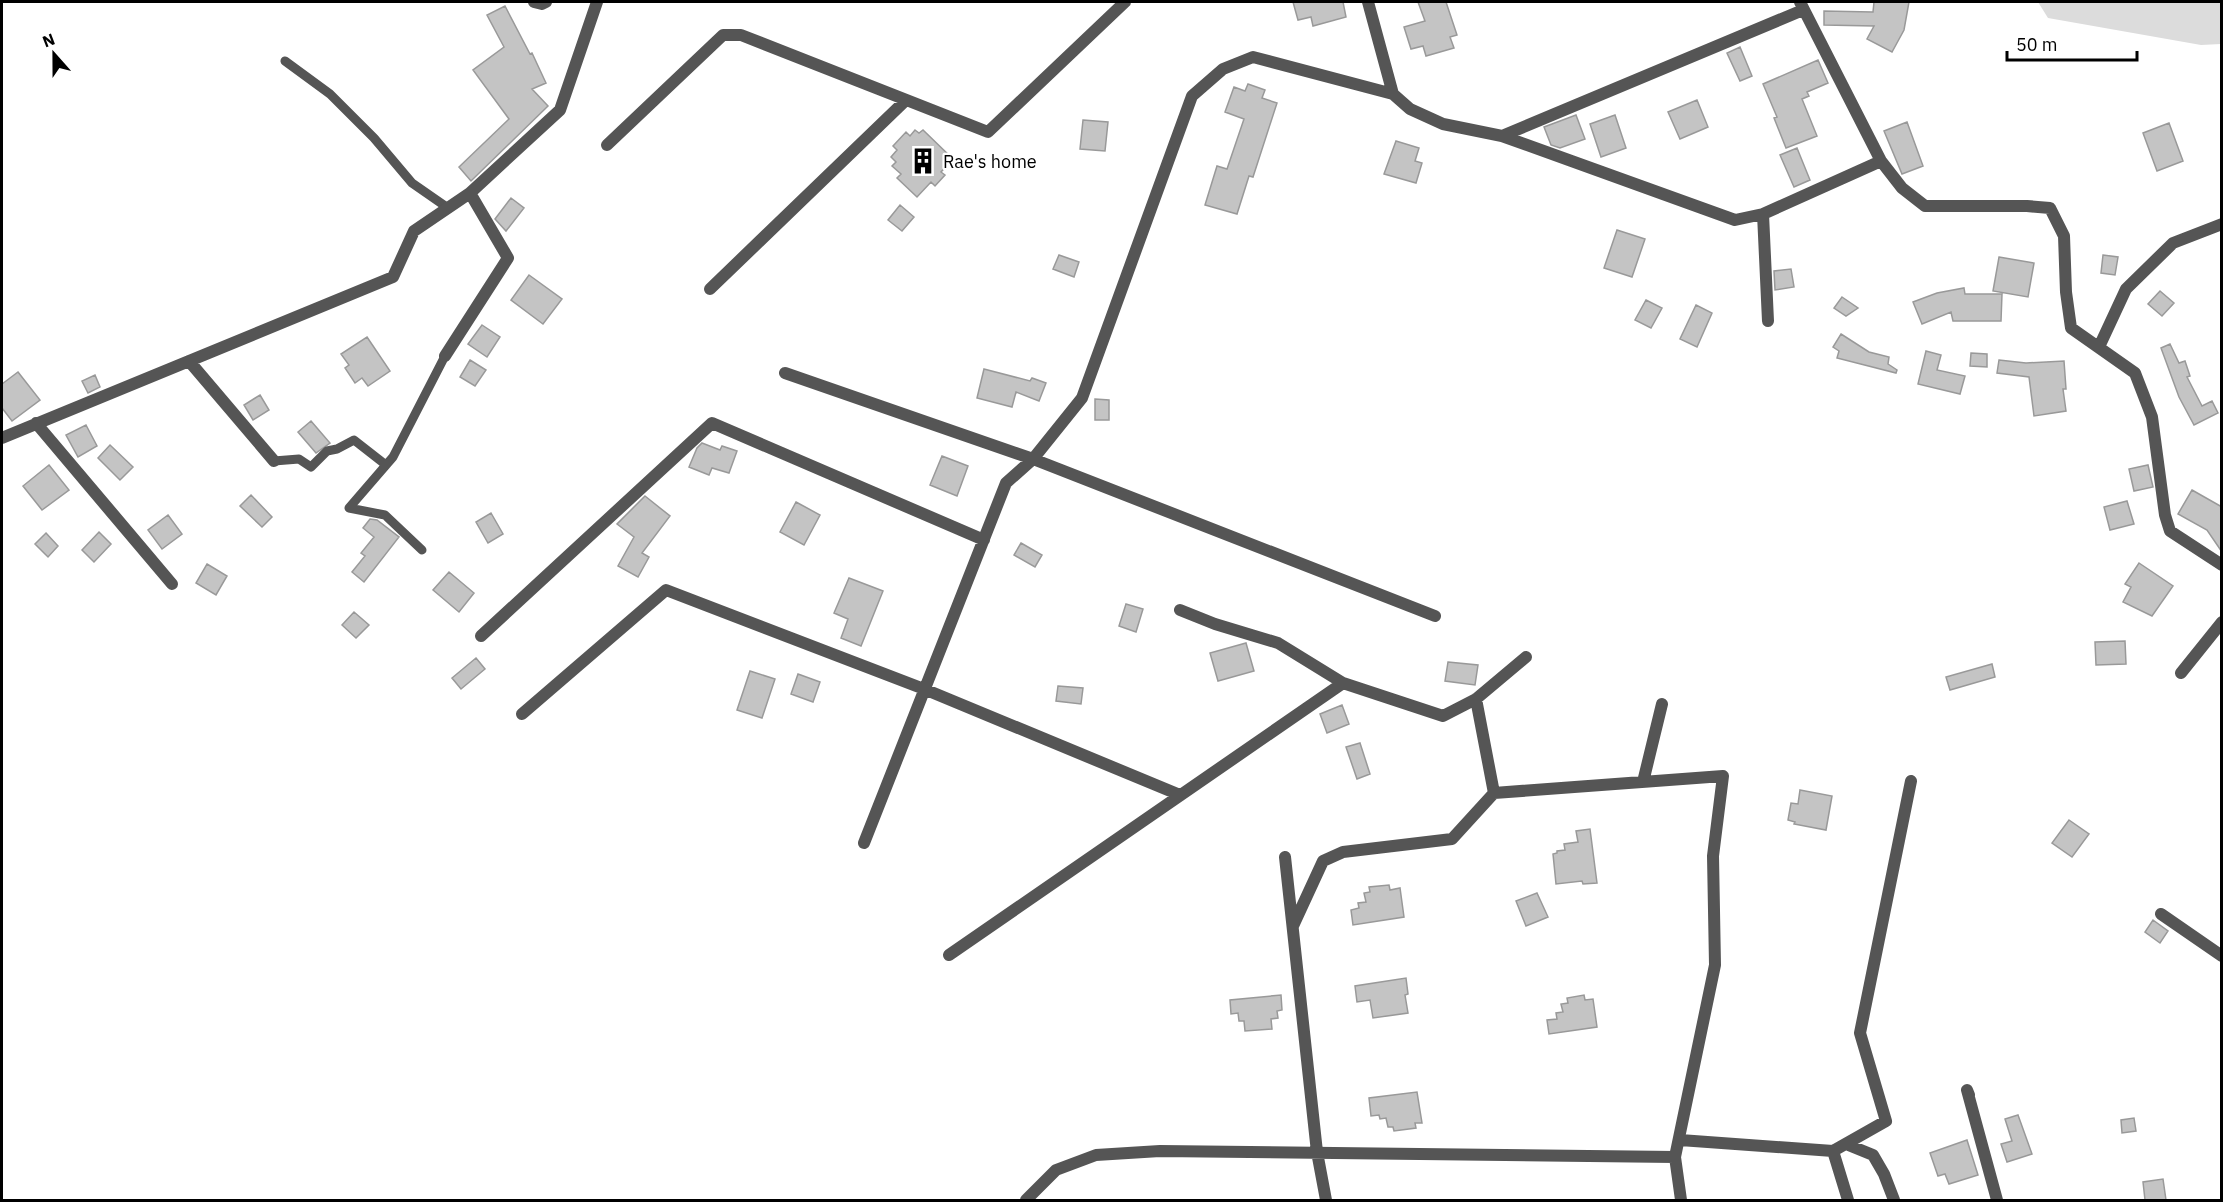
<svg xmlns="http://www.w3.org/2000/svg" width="2223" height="1202" font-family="'IBM Plex Sans',sans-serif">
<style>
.green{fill:#dcdcdc}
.building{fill:#c4c4c4;stroke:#999;stroke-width:1.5}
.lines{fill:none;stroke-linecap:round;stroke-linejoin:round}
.service{stroke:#555;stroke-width:9}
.minor{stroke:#555;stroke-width:12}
.labels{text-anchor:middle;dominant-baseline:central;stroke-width:4.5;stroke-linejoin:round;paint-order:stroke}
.poi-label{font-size:18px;fill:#000;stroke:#fff;text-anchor:start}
</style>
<rect width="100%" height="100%" fill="#fff"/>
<path class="green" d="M 2038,2 L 2221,2 L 2221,44 L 2201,45 L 2048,18 Z"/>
<path class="building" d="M 1293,2 L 1343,2 L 1346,17 L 1313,26 L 1311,17 L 1298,20 Z
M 1418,2 L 1446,2 L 1457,35 L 1450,37 L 1454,48 L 1426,56 L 1423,46 L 1411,49 L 1404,27 L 1425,21 Z
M 1874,2 L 1909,2 L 1904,30 L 1892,52 L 1867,39 L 1874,26 L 1824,25 L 1824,11 L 1873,12 Z
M 505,6 L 530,54 L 532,53 L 546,83 L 532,89 L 548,106 L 471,181 L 459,167 L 509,119 L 473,70 L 504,47 L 487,15 Z
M 1740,47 L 1752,76 L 1740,81 L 1727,53 Z
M 1818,60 L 1828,83 L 1807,92 L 1809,96 L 1802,99 L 1817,136 L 1786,148 L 1774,118 L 1777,117 L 1763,84 Z
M 1248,84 L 1265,90 L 1262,98 L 1277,103 L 1253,177 L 1249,176 L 1237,214 L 1205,205 L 1217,166 L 1227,169 L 1244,119 L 1225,112 L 1234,87 L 1245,91 Z
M 1697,100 L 1708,127 L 1680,139 L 1668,112 Z
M 1576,115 L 1585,139 L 1560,148 L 1551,145 L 1544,127 Z
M 1615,115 L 1626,148 L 1601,157 L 1590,124 Z
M 1083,120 L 1108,122 L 1105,151 L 1080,149 Z
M 1907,122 L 1923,166 L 1902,174 L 1884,131 Z
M 2169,123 L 2183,161 L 2157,171 L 2143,133 Z
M 915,130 L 919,133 L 923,130 L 953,159 L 941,172 L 945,175 L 935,186 L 931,182 L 917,197 L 897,178 L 901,174 L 892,166 L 896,162 L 891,157 L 897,150 L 893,146 L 906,132 L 910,136 Z
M 1396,141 L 1419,148 L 1415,161 L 1422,163 L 1416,183 L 1384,174 Z
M 1797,148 L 1810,180 L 1794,187 L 1780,155 Z
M 511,198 L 524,208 L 506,231 L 495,219 Z
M 900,205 L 914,217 L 902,231 L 888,220 Z
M 1617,230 L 1645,239 L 1632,277 L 1604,268 Z
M 1059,255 L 1079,262 L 1074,277 L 1053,269 Z
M 2103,255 L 2118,257 L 2115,275 L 2101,273 Z
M 1999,257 L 2034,263 L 2028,297 L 1993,291 Z
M 1791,269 L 1794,287 L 1775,290 L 1774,271 Z
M 529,275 L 562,299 L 543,324 L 511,300 Z
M 1964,288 L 1965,294 L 2002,294 L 2001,321 L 1953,321 L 1951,312 L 1922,324 L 1913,302 L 1937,293 Z
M 2160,291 L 2174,303 L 2162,316 L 2148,304 Z
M 1842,297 L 1858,308 L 1846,316 L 1834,308 Z
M 1646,300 L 1662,308 L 1651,328 L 1635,320 Z
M 1696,305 L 1712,313 L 1697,347 L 1680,339 Z
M 482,325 L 500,337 L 487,357 L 468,344 Z
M 1841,334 L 1869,352 L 1889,357 L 1888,364 L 1897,370 L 1896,373 L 1837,358 L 1839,351 L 1833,347 Z
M 367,337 L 390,371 L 368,386 L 362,378 L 355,383 L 345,368 L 349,365 L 341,354 Z
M 2170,344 L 2179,363 L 2185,361 L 2190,376 L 2187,377 L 2202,406 L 2212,401 L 2218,413 L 2194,425 L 2179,397 L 2161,348 Z
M 1926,351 L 1941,355 L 1937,370 L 1965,376 L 1960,394 L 1918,384 Z
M 1971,353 L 1987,354 L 1987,367 L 1970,366 Z
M 470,360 L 486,370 L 475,386 L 460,377 Z
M 1999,360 L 2026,363 L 2064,361 L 2066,389 L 2063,389 L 2066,411 L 2034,416 L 2029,377 L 1997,373 Z
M 984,369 L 1030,381 L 1032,378 L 1046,383 L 1039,401 L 1016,392 L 1012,407 L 977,398 Z
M 18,372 L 40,400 L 12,421 L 2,408 L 2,384 Z
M 95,375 L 100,387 L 88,393 L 82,381 Z
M 260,395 L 269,410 L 253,420 L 244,405 Z
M 1095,399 L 1109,400 L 1109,420 L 1095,420 Z
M 311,421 L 330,443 L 316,453 L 298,432 Z
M 86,425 L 97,446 L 78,457 L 66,435 Z
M 702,443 L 720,450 L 722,446 L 737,451 L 729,473 L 712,468 L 709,475 L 689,467 L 697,448 Z
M 110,445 L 133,467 L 120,480 L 98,458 Z
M 942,456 L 968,466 L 957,496 L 930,485 Z
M 49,465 L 69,490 L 42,510 L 23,486 Z
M 2148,465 L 2153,487 L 2134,491 L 2129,469 Z
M 2192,490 L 2222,507 L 2222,552 L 2207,530 L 2178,514 Z
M 251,495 L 272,517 L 262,527 L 240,506 Z
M 645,496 L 670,516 L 642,553 L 649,557 L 638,577 L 618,566 L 634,537 L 617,524 Z
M 2127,501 L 2134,524 L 2110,530 L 2104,507 Z
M 796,502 L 820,515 L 804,545 L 780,532 Z
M 491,513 L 503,534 L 488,543 L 476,522 Z
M 168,515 L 182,534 L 162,549 L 148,530 Z
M 370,519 L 377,520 L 399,537 L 364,582 L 352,572 L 365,556 L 361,553 L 374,537 L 363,528 Z
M 99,532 L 111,544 L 94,562 L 82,550 Z
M 46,533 L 58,546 L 48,557 L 35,544 Z
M 1021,543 L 1042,555 L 1035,567 L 1014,555 Z
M 2139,563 L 2173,586 L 2152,616 L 2123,602 L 2131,587 L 2125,584 Z
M 207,564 L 227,576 L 216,595 L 196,583 Z
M 449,572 L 474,593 L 459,612 L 433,590 Z
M 849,578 L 883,591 L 861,646 L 841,638 L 848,619 L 834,613 Z
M 1126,604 L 1143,609 L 1136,632 L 1119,626 Z
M 354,612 L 369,625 L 356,638 L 342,625 Z
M 2125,641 L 2126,664 L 2096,665 L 2095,642 Z
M 1246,643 L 1254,671 L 1218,681 L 1210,653 Z
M 476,658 L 485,669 L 461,689 L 452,678 Z
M 1448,662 L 1478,665 L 1475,685 L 1445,681 Z
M 1992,664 L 1995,677 L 1950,690 L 1946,677 Z
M 750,671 L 775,679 L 762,718 L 737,710 Z
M 798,674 L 820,682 L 813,702 L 791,694 Z
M 1058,686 L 1083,688 L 1081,704 L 1056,701 Z
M 1342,705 L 1349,724 L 1327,733 L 1320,714 Z
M 1360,743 L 1370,774 L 1357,779 L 1346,747 Z
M 1800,790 L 1832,796 L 1826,830 L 1794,824 L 1795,822 L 1788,820 L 1791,803 L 1798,804 Z
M 2069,820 L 2089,834 L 2072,857 L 2052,843 Z
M 1590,829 L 1597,883 L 1583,884 L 1582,881 L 1556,884 L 1553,854 L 1557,853 L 1557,851 L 1565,850 L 1564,844 L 1578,842 L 1576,831 Z
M 1389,885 L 1390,890 L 1400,888 L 1404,917 L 1353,925 L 1351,910 L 1359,908 L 1358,903 L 1366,902 L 1364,893 L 1370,892 L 1369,887 Z
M 1537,893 L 1548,917 L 1526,926 L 1516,901 Z
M 2153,920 L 2168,931 L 2160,943 L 2145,932 Z
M 1406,978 L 1408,994 L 1405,995 L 1408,1013 L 1373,1018 L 1370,1000 L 1357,1002 L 1355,986 Z
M 1281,995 L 1282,1010 L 1277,1011 L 1278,1018 L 1271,1019 L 1272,1029 L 1245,1031 L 1244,1021 L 1239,1021 L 1238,1013 L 1231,1014 L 1230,1000 Z
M 1584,995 L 1585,1000 L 1593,999 L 1597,1027 L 1549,1034 L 1547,1020 L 1557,1019 L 1556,1013 L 1563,1012 L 1561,1004 L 1568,1003 L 1567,998 Z
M 1417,1092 L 1422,1123 L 1415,1123 L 1416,1128 L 1394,1131 L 1393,1127 L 1388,1127 L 1386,1118 L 1380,1119 L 1379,1115 L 1371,1116 L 1369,1098 Z
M 2018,1115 L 2032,1154 L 2007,1162 L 2001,1144 L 2012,1141 L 2005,1119 Z
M 2134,1118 L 2136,1131 L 2122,1133 L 2121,1120 Z
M 1967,1140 L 1978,1175 L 1949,1184 L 1945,1174 L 1938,1176 L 1930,1153 Z
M 2163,1179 L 2166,1200 L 2145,1200 L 2143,1182 Z"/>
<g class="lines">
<path class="service" d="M 285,61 L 330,94 L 374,138 L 412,183 L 448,208
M 274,461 L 299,459 L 311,467 L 327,451 L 337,449 L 354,440 L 386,465
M 422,550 L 385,515 L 349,508 L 393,457 L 445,356"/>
<path class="minor" d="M 534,2 L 542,4 L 546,2
M 1368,2 L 1393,94
M 1800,2 L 1881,161 L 1902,188 L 1925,206 L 2027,206 L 2050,208 L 2064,236 L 2066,292 L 2071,328 L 2135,373 L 2152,417 L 2165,515 L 2170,531 L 2222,565
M 1502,136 L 1803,10
M 607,145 L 723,35 L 741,35 L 988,132 L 1125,2
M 1763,214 L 1768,321
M 710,289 L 906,100
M 2099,347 L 2126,289 L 2173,243 L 2222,224
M 445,356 L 508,258 L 470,193
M 189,361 L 274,461
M 785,373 L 1033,459 L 1435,616
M 36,423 L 172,584
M 2,438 L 393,277 L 414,231 L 470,193 L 560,110 L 597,2
M 1180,610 L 1215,624 L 1278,643 L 1343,683 L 1443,716 L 1476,699 L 1526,657
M 481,636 L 712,423 L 984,540
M 2181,673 L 2222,622
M 1476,699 L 1494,793
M 522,714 L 666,590 L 924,689 L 1180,795
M 1643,782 L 1662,704
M 864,843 L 1006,483 L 1033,459 L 1082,398 L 1192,96 L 1223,69 L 1253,57 L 1393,94 L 1410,109 L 1443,124 L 1502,136 L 1735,220 L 1763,214 L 1881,161
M 1285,857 L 1317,1152 L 1326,1200
M 2161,914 L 2222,956
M 1293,926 L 1323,861 L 1343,852 L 1452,839 L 1494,793 L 1723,776 L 1713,856 L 1715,965 L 1675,1157 L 1681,1200
M 949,955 L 1343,683
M 1969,1095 L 1967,1090 L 1997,1200
M 1680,1140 L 1833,1151 L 1886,1121 L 1860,1033 L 1911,781
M 1846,1144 L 1873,1155 L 1884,1174 L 1894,1200
M 1833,1151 L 1848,1200
M 1026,1200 L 1056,1170 L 1096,1155 L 1160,1151 L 1675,1157"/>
</g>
<defs>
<g id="building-bare" transform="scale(2.07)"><path d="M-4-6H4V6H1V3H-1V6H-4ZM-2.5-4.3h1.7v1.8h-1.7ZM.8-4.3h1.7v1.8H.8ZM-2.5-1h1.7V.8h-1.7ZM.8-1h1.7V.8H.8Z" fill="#000" stroke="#fff" stroke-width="2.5" paint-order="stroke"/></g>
</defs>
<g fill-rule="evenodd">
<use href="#building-bare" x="923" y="161"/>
</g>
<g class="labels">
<g class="poi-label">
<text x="943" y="161">Rae's home</text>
</g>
</g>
<rect width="2223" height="1202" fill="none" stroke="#000000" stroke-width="6"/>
<g transform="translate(54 54) rotate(339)" stroke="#ffffff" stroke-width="4.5" paint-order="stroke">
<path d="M0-4.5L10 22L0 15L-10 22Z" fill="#000000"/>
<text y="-9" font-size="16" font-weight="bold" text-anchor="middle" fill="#000000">N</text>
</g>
<path d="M2007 51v9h130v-9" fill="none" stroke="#000000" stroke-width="3"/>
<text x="2016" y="51" font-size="18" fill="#000000" stroke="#ffffff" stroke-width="4.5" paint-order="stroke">50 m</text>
</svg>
